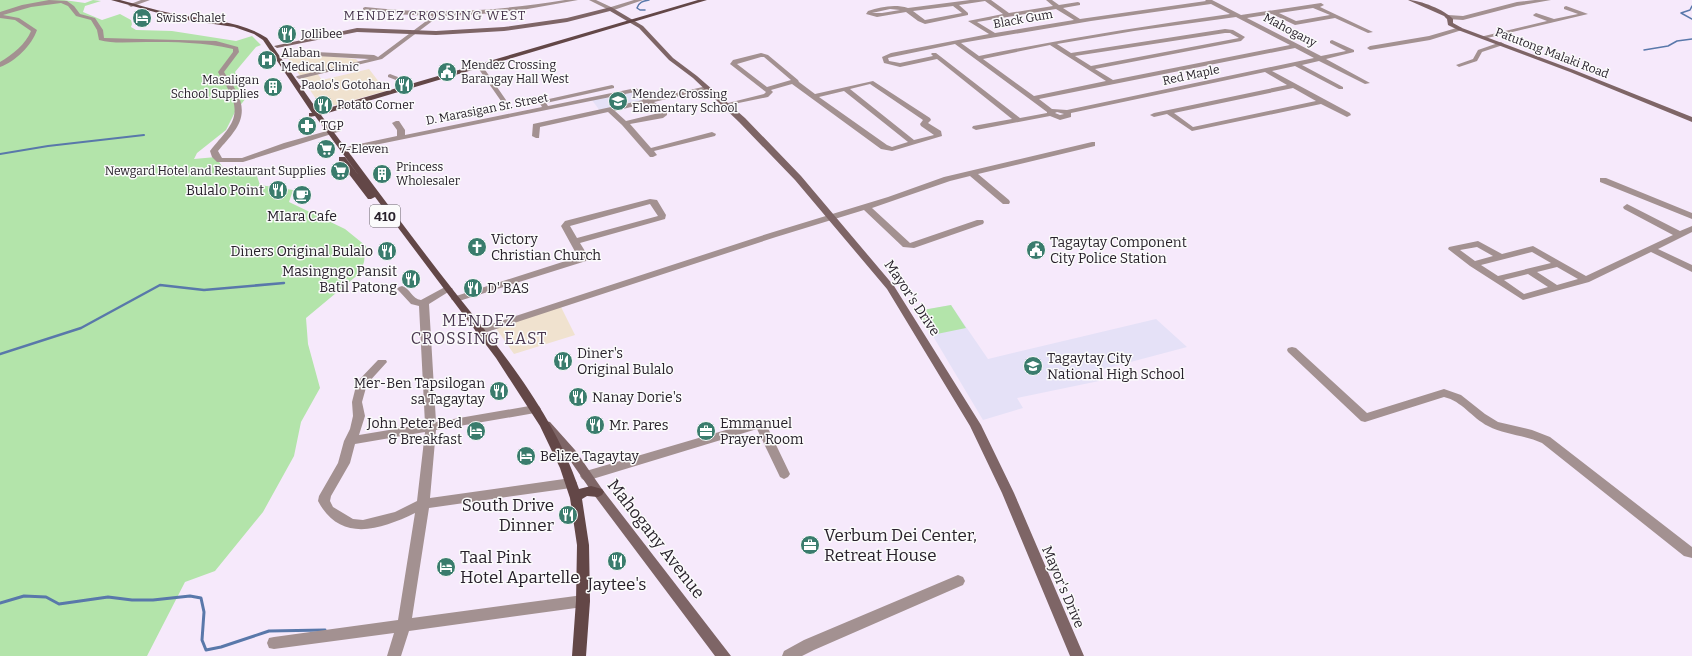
<svg xmlns="http://www.w3.org/2000/svg" width="1692" height="656" font-family="Bitter,serif">
<style>
.commercial{fill:#f0e2cf}
.education{fill:#e5e1f7}
.green{fill:#b3e4aa}
.lines{fill:none;stroke-linecap:round;stroke-linejoin:round}
.stream-far3{stroke:#5978aa;stroke-width:1.5}
.stream-far2{stroke:#5978aa;stroke-width:2}
.stream-far1{stroke:#5978aa;stroke-width:2.5}
.stream{stroke:#5978aa;stroke-width:3}
.street{fill:#a39191;fill-rule:evenodd}
.secondary{fill:#7e6566;fill-rule:evenodd}
.primary{fill:#634747;fill-rule:evenodd}
.labels{text-anchor:middle;dominant-baseline:central;stroke-width:3;stroke-linejoin:round;paint-order:stroke}
.far-poi-label{font-size:12px;fill:#28212b;stroke:#fbfbfb;text-anchor:start}
.far-street-label{font-size:12px;fill:#28212b;stroke:#fbfbfb}
.far-quarter-label{font-size:13px;letter-spacing:1px;fill:#49374f;stroke:#fbfbfb}
.shield{fill:#fbfbfb;stroke:#676269;stroke-width:1}
.shield-label{font-size:13px;font-weight:bold;fill:#28212b}
.poi-label{font-size:14px;fill:#28212b;stroke:#fbfbfb;text-anchor:start}
.street-label{font-size:14px;fill:#28212b;stroke:#fbfbfb}
.quarter-label{font-size:16px;letter-spacing:1px;fill:#49374f;stroke:#fbfbfb}
.near-poi-label{font-size:17px;fill:#28212b;stroke:#fbfbfb;text-anchor:start}
.near-street-label{font-size:17px;fill:#28212b;stroke:#fbfbfb}
</style>
<rect width="100%" height="100%" fill="#f6e9fb"/>
<path class="commercial" d="M 326,56 L 356,59 L 360,63 L 317,73 L 322,80 L 369,69 L 386,91 L 336,105 L 321,106 L 287,57 Z
M 561,307 L 575,335 L 514,354 L 495,327 Z"/>
<path class="education" d="M 635,91 L 645,101 L 600,111 L 592,100 Z
M 951,305 L 988,359 L 1156,319 L 1187,347 L 1093,372 L 1099,381 L 1017,398 L 1023,408 L 983,420 L 918,311 Z"/>
<path class="green" d="M 0,0 L 64,0 L 85,3 L 93,0 L 101,1 L 85,6 L 83,12 L 102,20 L 120,14 L 131,20 L 132,24 L 131,27 L 136,30 L 172,31 L 236,41 L 252,36 L 261,45 L 256,47 L 235,72 L 246,98 L 235,112 L 226,130 L 197,153 L 194,159 L 216,157 L 223,168 L 238,172 L 256,173 L 260,185 L 293,190 L 289,202 L 345,229 L 366,246 L 364,262 L 360,273 L 306,318 L 308,344 L 320,388 L 301,422 L 294,456 L 263,512 L 215,571 L 185,582 L 147,656 L 0,656 Z
M 951,305 L 966,328 L 932,335 L 917,311 Z"/>
<g class="lines">
<path class="stream-far3" d="M 1692,6 L 1690,10 L 1681,13 L 1692,19
M 645,10 L 640,10 L 637,8 C 639,2 643,1 649,0
M 1644,50 L 1668,46 L 1677,41 L 1692,39"/>
<path class="stream-far2" d="M 0,154 L 48,146 L 144,135"/>
<path class="stream-far1" d="M 0,354 L 81,328 L 160,285 L 204,290 L 284,283"/>
<path class="stream" d="M 0,603 L 24,596 L 46,597 L 59,604 L 108,597 L 132,600 L 153,600 L 190,596 L 201,598 L 204,612 L 202,640 L 206,650 L 221,647 L 269,631 L 325,630"/>
<path class="street" d="M 49,0 L 67,1 L 74,6 L 80,14 L 95,18 L 103,30 L 104,38 L 216,41 L 238,47 L 239,52 L 224,72 C 228,79 233,84 236,91 C 251,118 234,132 218,151 L 222,158 L 242,158 L 284,143 L 334,129 L 337,129 L 341,131 L 243,162 L 217,162 L 212,157 L 210,151 C 226,130 244,119 229,91 C 226,84 221,79 218,72 L 233,52 L 233,49 C 205,42 174,42 146,42 C 130,42 114,44 99,40 L 97,30 L 91,20 L 76,16 L 68,6 L 61,3 L 31,7 L 3,15 L 19,18 L 37,30 C 32,45 15,62 0,67 L 0,62 C 12,55 26,44 31,31 L 15,20 L 0,18 L 0,12 L 22,5 Z
M 141,0 L 150,0 L 131,7 L 128,5 Z
M 565,0 L 578,0 L 522,10 L 470,15 L 439,16 L 382,59 L 299,79 L 296,77 L 297,76 L 369,59 L 316,56 L 284,59 L 281,57 L 284,55 L 316,52 L 374,55 L 378,57 L 433,16 L 392,14 L 363,10 L 363,8 L 365,7 C 433,15 498,11 565,0 Z
M 589,0 L 596,0 L 611,7 L 634,0 L 643,0 L 611,11 Z
M 970,0 L 991,0 L 1009,13 L 1053,6 L 1046,0 L 1052,0 L 1059,5 L 1078,2 L 1080,3 L 1080,5 L 1063,8 L 1080,19 L 1206,1 L 1205,0 L 1212,0 L 1241,15 L 1321,3 L 1324,5 L 1320,7 L 1373,32 L 1368,33 L 1335,18 L 1295,25 L 1272,14 L 1247,18 L 1321,56 L 1346,51 L 1330,43 L 1330,41 L 1332,40 L 1354,50 L 1354,52 L 1326,59 L 1370,83 L 1365,84 L 1319,61 L 1302,65 L 1343,87 L 1343,89 L 1339,89 L 1295,66 L 1272,71 L 1350,113 L 1351,115 L 1347,117 L 1321,104 L 1192,131 L 1167,114 L 1154,117 L 1150,115 L 1154,113 L 1287,85 L 1265,72 L 1071,113 L 1071,117 L 1060,120 L 1050,116 L 976,130 L 972,128 L 973,126 L 1012,119 L 937,59 L 900,67 L 884,63 L 882,57 L 891,53 L 989,34 L 968,21 L 1003,14 L 985,1 L 959,5 L 968,13 L 968,15 L 925,24 L 918,21 L 906,12 L 877,17 L 866,14 L 868,11 C 881,7 894,4 908,8 ZM 1211,4 L 1230,14 C 1146,26 1062,39 979,56 L 961,43 L 1091,21 ZM 953,6 L 962,13 L 925,20 L 913,11 ZM 1313,8 L 1330,15 L 1296,21 L 1279,13 ZM 890,9 L 900,10 L 882,13 L 872,13 ZM 1056,9 L 1074,20 L 995,33 L 977,22 ZM 1236,17 L 1290,45 L 1113,80 L 1095,69 L 1241,41 L 1245,37 L 1233,30 L 1225,29 L 1071,53 L 1057,44 L 1134,31 ZM 1225,33 L 1230,33 L 1239,38 L 1091,66 L 1075,56 ZM 955,44 L 1047,112 L 1047,113 L 1020,118 L 936,53 L 932,53 L 931,54 L 933,56 L 900,63 L 889,61 L 888,58 L 892,57 ZM 1050,45 L 1106,81 L 1034,96 L 983,59 ZM 1295,48 L 1314,58 L 1067,110 L 1052,109 L 1039,99 ZM 1293,88 L 1316,101 L 1193,127 L 1174,113 ZM 1057,112 L 1064,114 L 1060,115 L 1055,113 Z
M 1535,0 L 1551,0 L 1517,6 L 1463,20 L 1448,19 L 1445,17 L 1448,15 L 1463,16 L 1517,2 Z
M 1566,6 L 1588,14 L 1483,39 L 1480,37 L 1547,21 L 1534,16 L 1533,15 L 1536,13 L 1554,19 L 1578,14 L 1564,9 L 1564,7 Z
M 1460,27 L 1462,28 L 1462,30 L 1430,40 L 1370,50 L 1367,48 L 1370,46 L 1429,36 Z
M 1501,42 L 1504,44 L 1503,45 L 1482,52 L 1477,61 L 1459,67 L 1456,65 L 1473,59 L 1478,50 Z
M 761,53 L 768,55 L 798,80 L 799,82 L 815,94 L 873,81 L 930,118 L 931,120 L 928,123 L 941,131 L 942,136 L 892,151 L 881,149 L 792,84 L 771,90 L 773,92 L 768,97 L 724,106 L 724,104 L 764,94 L 766,92 L 730,64 L 733,60 ZM 761,57 L 764,57 L 791,80 L 767,87 L 737,64 ZM 870,84 L 923,120 L 920,124 L 921,126 L 934,135 L 914,140 L 850,89 ZM 844,91 L 908,142 L 892,147 L 887,145 L 819,97 Z
M 477,64 L 481,64 L 506,100 L 505,101 L 501,101 L 476,65 Z
M 390,74 L 416,84 L 417,85 L 412,86 L 388,77 L 388,75 Z
M 612,85 L 614,86 L 614,88 L 546,103 L 548,106 L 636,88 L 650,99 L 707,86 L 709,87 L 709,89 L 654,102 L 667,111 L 667,115 L 663,118 L 630,124 L 651,148 L 712,132 L 716,134 L 715,136 L 654,151 L 657,155 L 653,157 L 650,157 L 622,125 L 608,112 L 540,127 L 539,138 L 536,138 L 532,136 L 533,124 L 643,100 L 635,92 L 350,150 L 346,148 L 350,146 L 397,136 L 397,130 L 392,123 L 396,121 L 399,121 L 405,130 L 405,135 L 542,107 L 539,102 L 540,101 ZM 647,103 L 659,113 L 626,121 L 615,111 Z
M 1092,142 L 1095,142 L 1095,146 L 978,174 L 1009,200 L 1010,202 L 1009,204 L 1003,204 L 970,176 L 950,181 L 872,208 L 910,243 L 977,220 L 983,220 L 984,222 L 983,224 L 914,248 L 903,247 L 864,210 L 776,237 L 484,333 L 480,334 L 475,331 L 476,329 L 770,233 L 888,197 L 944,177 Z
M 1600,178 L 1606,178 L 1692,213 L 1692,219 L 1600,182 Z
M 650,199 L 657,200 L 666,215 L 665,219 L 580,243 L 588,256 L 586,261 L 459,301 L 456,302 L 451,299 L 453,297 L 578,257 L 561,226 L 565,221 ZM 650,204 L 658,216 L 577,238 L 570,226 Z
M 1627,204 L 1680,231 L 1692,226 L 1692,232 L 1658,249 L 1692,265 L 1692,272 L 1651,252 L 1589,282 L 1523,300 L 1470,266 L 1448,249 L 1449,247 L 1478,241 L 1502,254 L 1533,246 L 1586,276 L 1673,235 L 1624,209 L 1623,207 ZM 1477,247 L 1493,256 L 1475,261 L 1460,250 ZM 1532,252 L 1551,263 L 1498,276 L 1481,265 ZM 1557,267 L 1578,279 L 1557,285 L 1537,272 ZM 1528,274 L 1548,287 L 1524,294 L 1504,280 Z
M 402,286 C 410,288 412,299 421,300 L 445,287 L 448,286 L 453,289 L 429,304 L 436,422 L 535,405 L 539,406 L 541,409 L 539,412 L 535,413 L 436,430 L 430,498 L 571,478 L 575,480 L 577,483 L 575,486 L 571,488 L 429,508 L 412,618 L 583,595 L 588,597 L 590,601 L 588,605 L 583,607 L 409,631 L 401,656 L 387,656 L 394,633 L 274,649 L 269,648 L 267,643 L 269,638 L 274,637 L 398,620 L 415,513 C 380,530 340,543 318,501 L 319,496 L 338,463 L 344,441 L 350,429 L 353,416 L 352,402 L 357,382 L 378,360 L 386,360 L 387,362 L 367,384 L 362,402 L 365,416 L 359,435 L 425,424 L 419,306 L 411,304 L 399,291 L 397,289 L 399,287 ZM 425,432 L 417,501 L 395,512 L 363,520 L 353,519 L 333,507 L 330,501 L 331,496 L 350,463 L 355,444 Z
M 1292,347 L 1296,348 L 1367,413 L 1444,389 L 1461,395 L 1485,414 L 1498,422 L 1532,430 L 1550,437 L 1692,547 L 1692,558 L 1684,556 L 1542,443 C 1525,435 1505,435 1488,426 C 1472,418 1462,401 1444,397 L 1365,422 L 1361,421 L 1288,352 L 1287,350 L 1288,348 Z
M 760,420 L 764,421 L 766,424 L 790,474 L 788,477 L 784,479 L 780,477 L 757,429 L 586,481 L 582,479 L 580,476 L 582,473 L 586,471 Z
M 958,575 L 963,577 L 965,581 L 963,585 L 814,650 L 802,656 L 782,656 L 784,651 L 804,640 Z"/>
<path class="secondary" d="M 1408,0 C 1420,0 1445,10 1453,19 L 1453,23 L 1462,28 L 1574,70 L 1692,117 L 1692,122 L 1570,72 L 1458,30 L 1448,25 L 1447,19 L 1444,16 Z
M 611,7 L 643,26 L 673,58 L 697,76 L 745,118 L 801,176 L 894,286 L 981,425 L 1014,493 L 1084,656 L 1070,656 L 1002,493 L 970,426 L 887,289 L 795,180 L 739,122 L 693,78 L 669,60 L 639,28 L 610,11 L 567,22 L 504,31 L 436,35 L 357,32 L 277,48 L 274,46 L 357,28 L 436,31 L 504,27 L 567,18 Z
M 546,421 L 550,422 L 575,450 L 602,489 L 731,656 L 715,656 L 594,495 L 567,456 L 542,428 L 540,425 L 542,422 Z"/>
<path class="primary" d="M 111,0 L 120,0 C 140,5 160,12 181,15 C 211,21 241,21 267,38 L 318,111 L 698,0 L 707,0 L 321,115 C 360,167 399,220 439,272 C 492,340 551,406 579,489 L 591,486 L 602,489 L 604,492 L 602,495 L 598,497 L 587,496 L 582,499 L 589,545 L 590,601 L 586,656 L 572,656 L 576,601 L 577,545 L 570,498 L 560,468 L 540,426 L 496,358 L 375,197 L 371,199 L 368,199 L 339,161 L 339,157 L 345,157 L 360,177 L 315,116 L 309,117 L 309,113 L 312,113 L 263,40 L 254,34 L 234,27 L 180,19 Z"/>
</g>
<defs>
<g id="hotel-disc" transform="scale(1)"><circle r="9.5" fill="#3a7c6d" stroke="#fbfbfb"/><path d="M-6-4.5h1.5V1H6V5H4.5V3h-9V5H-6ZM-4 0a1.8 1.8 0 1 1 3.6 0ZM.5 0V-2.5h3Q6-2.5 6 0Z" fill="#fff"/></g>
<g id="restaurant-disc" transform="scale(1)"><circle r="9.5" fill="#3a7c6d" stroke="#fbfbfb"/><path d="M-5-6h1v4h1v-4h1v4h1v-4h1v5L-1.5 .5V6h-2V.5L-5-1ZM5-6V6H3V1.5H1.5Q1.5-4 5-6Z" fill="#fff"/></g>
<g id="hospital-disc" transform="scale(1)"><circle r="9.5" fill="#3a7c6d" stroke="#fbfbfb"/><path d="M-5-5h3v3.5h4V-5h3V5h-3V1.5h-4V5h-3Z" fill="#fff"/></g>
<g id="civic-disc" transform="scale(1)"><circle r="9.5" fill="#3a7c6d" stroke="#fbfbfb"/><path d="M-.6-6.5H3V-4.5H.6V-3L4-1V1h2V6H-6V1h2V-1L-.6-3ZM-1.2 2.5V6h2.4V2.5Z" fill="#fff"/></g>
<g id="building-disc" transform="scale(1)"><circle r="9.5" fill="#3a7c6d" stroke="#fbfbfb"/><path d="M-4-6H4V6H1V3H-1V6H-4ZM-2.5-4.3h1.7v1.8h-1.7ZM.8-4.3h1.7v1.8H.8ZM-2.5-1h1.7V.8h-1.7ZM.8-1h1.7V.8H.8Z" fill="#fff"/></g>
<g id="school-disc" transform="scale(1)"><circle r="9.5" fill="#3a7c6d" stroke="#fbfbfb"/><path d="M0-5L7-2L0 1L-7-2ZM-4 1L0 2.5L4 1V4Q0 6-4 4Z" fill="#fff"/></g>
<g id="pharmacy-disc" transform="scale(1)"><circle r="9.5" fill="#3a7c6d" stroke="#fbfbfb"/><path d="M-2-6h4v4h4v4h-4v4h-4v-4h-4v-4h4Z" fill="#fff"/></g>
<g id="supermarket-disc" transform="scale(1)"><circle r="9.5" fill="#3a7c6d" stroke="#fbfbfb"/><path d="M-6-5.5h2.5l.6 2H6L4.5 2H-2.5L-4.4-4H-6ZM-1.5 3.2a1.3 1.3 0 1 0 .1 0ZM3 3.2a1.3 1.3 0 1 0 .1 0Z" fill="#fff"/></g>
<g id="cafe-disc" transform="scale(1)"><circle r="9.5" fill="#3a7c6d" stroke="#fbfbfb"/><path d="M-5.5-4.5H6V0H3Q3 3.5 0 3.5H-2.5Q-5.5 3.5-5.5 0ZM3-3.2v2h1.7v-2ZM-6 4.5H4V6H-6Z" fill="#fff"/></g>
<g id="church-disc" transform="scale(1)"><circle r="9.5" fill="#3a7c6d" stroke="#fbfbfb"/><path d="M-1.2-6h2.4v3.5h3.3v2.4h-3.3V6h-2.4V-.1h-3.3v-2.4h3.3Z" fill="#fff"/></g>
<g id="office-disc" transform="scale(1)"><circle r="9.5" fill="#3a7c6d" stroke="#fbfbfb"/><path d="M-6-3h4V-5.5h4V-3h4V5H-6ZM-1-4.5V-3h2v-1.5ZM-6 0V1H6V0Z" fill="#fff"/></g>
</defs>
<g fill-rule="evenodd">
<use href="#hotel-disc" x="142" y="18"/>
<use href="#restaurant-disc" x="287" y="34"/>
<use href="#hospital-disc" x="267" y="60"/>
<use href="#civic-disc" x="447" y="72"/>
<use href="#restaurant-disc" x="404" y="85"/>
<use href="#building-disc" x="273" y="87"/>
<use href="#school-disc" x="618" y="101"/>
<use href="#restaurant-disc" x="323" y="105"/>
<use href="#pharmacy-disc" x="307" y="126"/>
<use href="#supermarket-disc" x="326" y="149"/>
<use href="#supermarket-disc" x="340" y="171"/>
<use href="#building-disc" x="382" y="174"/>
<use href="#restaurant-disc" x="278" y="190"/>
<use href="#cafe-disc" x="302" y="195"/>
<use href="#church-disc" x="477" y="247"/>
<use href="#civic-disc" x="1036" y="250"/>
<use href="#restaurant-disc" x="387" y="251"/>
<use href="#restaurant-disc" x="411" y="279"/>
<use href="#restaurant-disc" x="473" y="288"/>
<use href="#restaurant-disc" x="563" y="361"/>
<use href="#school-disc" x="1033" y="366"/>
<use href="#restaurant-disc" x="499" y="391"/>
<use href="#restaurant-disc" x="578" y="397"/>
<use href="#restaurant-disc" x="595" y="425"/>
<use href="#hotel-disc" x="476" y="431"/>
<use href="#office-disc" x="706" y="431"/>
<use href="#hotel-disc" x="526" y="456"/>
<use href="#restaurant-disc" x="568" y="515"/>
<use href="#office-disc" x="810" y="545"/>
<use href="#restaurant-disc" x="617" y="561"/>
<use href="#hotel-disc" x="446" y="567"/>
</g>
<g class="labels">
<g class="far-poi-label">
<text x="156" y="18">Swiss Chalet</text>
<text x="301" y="34">Jollibee</text>
<text x="281" y="53">Alaban<tspan x="281" dy="14">Medical Clinic</tspan></text>
<text x="461" y="65">Mendez Crossing<tspan x="461" dy="14">Barangay Hall West</tspan></text>
<text x="259" y="80" text-anchor="end">Masaligan<tspan x="259" dy="14">School Supplies</tspan></text>
<text x="390" y="85" text-anchor="end">Paolo's Gotohan</text>
<text x="632" y="94">Mendez Crossing<tspan x="632" dy="14">Elementary School</tspan></text>
<text x="337" y="105">Potato Corner</text>
<text x="321" y="126">TGP</text>
<text x="340" y="149">7-Eleven</text>
<text x="396" y="167">Princess<tspan x="396" dy="14">Wholesaler</tspan></text>
<text x="326" y="171" text-anchor="end">Newgard Hotel and Restaurant Supplies</text>
</g>
<g class="far-street-label">
<text transform="translate(1023 19) rotate(-10)">Black Gum</text>
<text transform="translate(1290 30) rotate(28)">Mahogany</text>
<text transform="translate(1552 53) rotate(21)">Patutong Malaki Road</text>
<text transform="translate(1191 75) rotate(-12)">Red Maple</text>
<text transform="translate(487 109) rotate(-11)">D. Marasigan Sr. Street</text>
</g>
<g class="far-quarter-label">
<text x="435" y="15">MENDEZ CROSSING WEST</text>
</g>
<rect class="shield" x="370" y="205" width="30" height="22" rx="3"/>
<g class="shield-label">
<text x="385" y="216">410</text>
</g>
<g class="poi-label">
<text x="264" y="190" text-anchor="end">Bulalo Point</text>
<text x="302" y="216" text-anchor="middle">MIara Cafe</text>
<text x="491" y="239">Victory<tspan x="491" dy="16">Christian Church</tspan></text>
<text x="1050" y="242">Tagaytay Component<tspan x="1050" dy="16">City Police Station</tspan></text>
<text x="373" y="251" text-anchor="end">Diners Original Bulalo</text>
<text x="397" y="271" text-anchor="end">Masingngo Pansit<tspan x="397" dy="16">Batil Patong</tspan></text>
<text x="487" y="288">D' BAS</text>
<text x="577" y="353">Diner's<tspan x="577" dy="16">Original Bulalo</tspan></text>
<text x="1047" y="358">Tagaytay City<tspan x="1047" dy="16">National High School</tspan></text>
<text x="485" y="383" text-anchor="end">Mer-Ben Tapsilogan<tspan x="485" dy="16">sa Tagaytay</tspan></text>
<text x="592" y="397">Nanay Dorie's</text>
<text x="462" y="423" text-anchor="end">John Peter Bed<tspan x="462" dy="16">&amp; Breakfast</tspan></text>
<text x="720" y="423">Emmanuel<tspan x="720" dy="16">Prayer Room</tspan></text>
<text x="609" y="425">Mr. Pares</text>
<text x="540" y="456">Belize Tagaytay</text>
</g>
<g class="street-label">
<text transform="translate(912 298) rotate(56)">Mayor's Drive</text>
<text transform="translate(1063 587) rotate(67)">Mayor's Drive</text>
</g>
<g class="quarter-label">
<text x="479" y="320">MENDEZ<tspan x="479" dy="18">CROSSING EAST</tspan></text>
</g>
<g class="near-poi-label">
<text x="554" y="505" text-anchor="end">South Drive<tspan x="554" dy="20">Dinner</tspan></text>
<text x="824" y="535">Verbum Dei Center,<tspan x="824" dy="20">Retreat House</tspan></text>
<text x="460" y="557">Taal Pink<tspan x="460" dy="20">Hotel Apartelle</tspan></text>
<text x="617" y="584" text-anchor="middle">Jaytee's</text>
</g>
<g class="near-street-label">
<text transform="translate(656 539) rotate(52)">Mahogany Avenue</text>
</g>
</g>
</svg>
